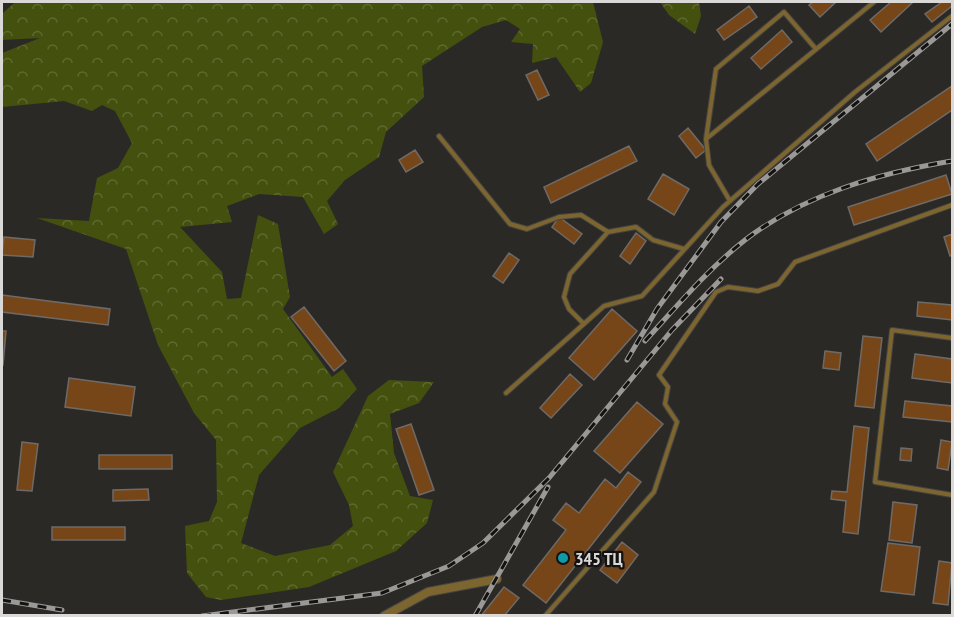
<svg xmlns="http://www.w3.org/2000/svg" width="954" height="617" font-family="'PT Sans Narrow',sans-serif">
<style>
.forest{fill:url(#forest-crowns)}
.building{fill:#774618;stroke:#6e6a67;stroke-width:1.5}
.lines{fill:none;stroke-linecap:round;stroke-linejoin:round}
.lane-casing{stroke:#474542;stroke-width:6}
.street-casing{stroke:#474542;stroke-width:10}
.lane{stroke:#7c652f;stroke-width:4}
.street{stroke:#7c652f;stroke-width:8}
.rail-casing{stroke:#9b9997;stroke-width:5}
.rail{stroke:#131211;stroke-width:3;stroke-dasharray:9;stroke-linecap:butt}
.culture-dot{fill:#0f9aa8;stroke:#131211;stroke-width:2}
.labels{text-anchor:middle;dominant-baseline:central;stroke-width:4.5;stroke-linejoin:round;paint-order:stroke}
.poi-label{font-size:18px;font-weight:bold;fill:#dad9d7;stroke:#131211;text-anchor:start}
</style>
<defs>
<pattern id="forest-crowns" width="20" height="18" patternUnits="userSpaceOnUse" patternTransform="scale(1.5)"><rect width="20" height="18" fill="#44510e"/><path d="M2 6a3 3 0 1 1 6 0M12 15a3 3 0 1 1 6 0" fill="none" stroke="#5e6930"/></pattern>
</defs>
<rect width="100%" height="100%" fill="#2b2926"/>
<path class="forest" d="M 15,2 L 593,2 L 603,42 L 591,83 L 580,92 L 556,57 L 532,63 L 533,44 L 511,42 L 520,29 L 506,20 L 482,27 L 422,66 L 424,97 L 386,132 L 379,157 L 345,180 L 327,201 L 338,224 L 324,234 L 303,197 L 259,194 L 227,206 L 232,222 L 180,227 L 222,272 L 227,299 L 241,298 L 258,215 L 278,224 L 290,297 L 283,309 L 332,377 L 343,369 L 357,389 L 339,408 L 300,428 L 259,475 L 241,543 L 275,556 L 330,545 L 353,526 L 349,505 L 333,472 L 368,396 L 389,380 L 434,382 L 419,403 L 390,414 L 394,453 L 410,496 L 433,500 L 427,523 L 396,551 L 309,587 L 221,600 L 206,597 L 187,573 L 185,526 L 209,521 L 217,502 L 216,440 L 194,413 L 158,345 L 126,249 L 37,218 L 89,221 L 97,178 L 118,168 L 132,143 L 115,111 L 102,105 L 92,111 L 64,101 L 2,107 L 2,53 L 40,38 L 2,40 L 2,14 Z
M 660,2 L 699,2 L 701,16 L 695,34 L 669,15 Z"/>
<path class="building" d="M 813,2 L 836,2 L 820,17 L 809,5 Z
M 891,2 L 913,2 L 881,32 L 870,20 Z
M 942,2 L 952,2 L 952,6 L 932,22 L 925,14 Z
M 749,6 L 757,17 L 724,40 L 717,30 Z
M 782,30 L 792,42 L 761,69 L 751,58 Z
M 537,70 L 549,95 L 538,100 L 526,75 Z
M 952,86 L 952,110 L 877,161 L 866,144 Z
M 688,128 L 706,150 L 696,158 L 679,136 Z
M 629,146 L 637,161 L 551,203 L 544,187 Z
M 415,150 L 423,162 L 406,172 L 399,160 Z
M 663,174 L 689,189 L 674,215 L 648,199 Z
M 946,175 L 952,194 L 854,225 L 848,207 Z
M 559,217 L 582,234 L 574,244 L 552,227 Z
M 636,233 L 646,241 L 630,264 L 620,256 Z
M 952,234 L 952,255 L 950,256 L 944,237 Z
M 4,237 L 35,240 L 33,257 L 2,255 Z
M 509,253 L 519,260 L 503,283 L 493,276 Z
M 2,295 L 110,309 L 108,325 L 2,312 Z
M 918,302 L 952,305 L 952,320 L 917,316 Z
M 304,307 L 346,361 L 334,371 L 291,317 Z
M 612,309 L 637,331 L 594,380 L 569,358 Z
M 2,331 L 6,331 L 3,365 L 2,365 Z
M 863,336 L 882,338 L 874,408 L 855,406 Z
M 825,351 L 841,353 L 839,370 L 823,368 Z
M 915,354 L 952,359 L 952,383 L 912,378 Z
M 570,374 L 582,385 L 551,418 L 540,408 Z
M 69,378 L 135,387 L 131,416 L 65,407 Z
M 905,401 L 952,406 L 952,422 L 903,417 Z
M 637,402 L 663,424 L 620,473 L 594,451 Z
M 411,424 L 434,490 L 419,495 L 396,429 Z
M 854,426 L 869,428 L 858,534 L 843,532 L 846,501 L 831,499 L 832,491 L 847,492 Z
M 941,440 L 952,442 L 948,470 L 937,468 Z
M 22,442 L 38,444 L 32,491 L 17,490 Z
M 901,448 L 912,449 L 911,461 L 900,460 Z
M 99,455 L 172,455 L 172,469 L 99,469 Z
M 628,472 L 641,482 L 546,603 L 523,585 L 566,530 L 553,520 L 566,503 L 579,513 L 605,479 L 616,488 Z
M 148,489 L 149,500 L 113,501 L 113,490 Z
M 893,502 L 917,505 L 912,543 L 889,540 Z
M 52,527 L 125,527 L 125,540 L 52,540 Z
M 622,542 L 638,555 L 617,583 L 600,570 Z
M 888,543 L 920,547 L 914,595 L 881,591 Z
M 939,561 L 952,563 L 948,605 L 933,603 Z
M 504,587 L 519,598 L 504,616 L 481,616 Z"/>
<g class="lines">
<g class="lane-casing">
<path id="lane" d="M 439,136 L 510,224 L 527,229 L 559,217 L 581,215 L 608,232
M 706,139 L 716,69 L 784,12 L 816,49
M 730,201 L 709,165 L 706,139 L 874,2
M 584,324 L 569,309 L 564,297 L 570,274 L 608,232 L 636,227 L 653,240 L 684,249
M 952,338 L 892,330 L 875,482 L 952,495
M 506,393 L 604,306 L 642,296 L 723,207 L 855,92 L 952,16
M 545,616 L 654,492 L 677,422 L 665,404 L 668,387 L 659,375 L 716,292 L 728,287 L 758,291 L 778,284 L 795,262 L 952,205"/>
</g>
<g class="street-casing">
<path id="street" d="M 384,616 L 428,592 L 497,579"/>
</g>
<use href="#lane" class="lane"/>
<use href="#street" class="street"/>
<g class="rail-casing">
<path id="rail" d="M 645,341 C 677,306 708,269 745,240 C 805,194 879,173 952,161
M 627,360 L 657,309 L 721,222 L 758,184 L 952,24
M 2,600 L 62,610
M 202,616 L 382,593 L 449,566 L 483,543 L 549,478 L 672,330 L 721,279
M 475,616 L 548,487"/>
</g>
<use href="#rail" class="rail"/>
</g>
<circle class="culture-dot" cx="563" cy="558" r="6"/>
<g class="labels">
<g class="poi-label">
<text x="575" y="558">345 ТЦ</text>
</g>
</g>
<rect width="954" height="617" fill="none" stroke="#dad9d7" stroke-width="6"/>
</svg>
